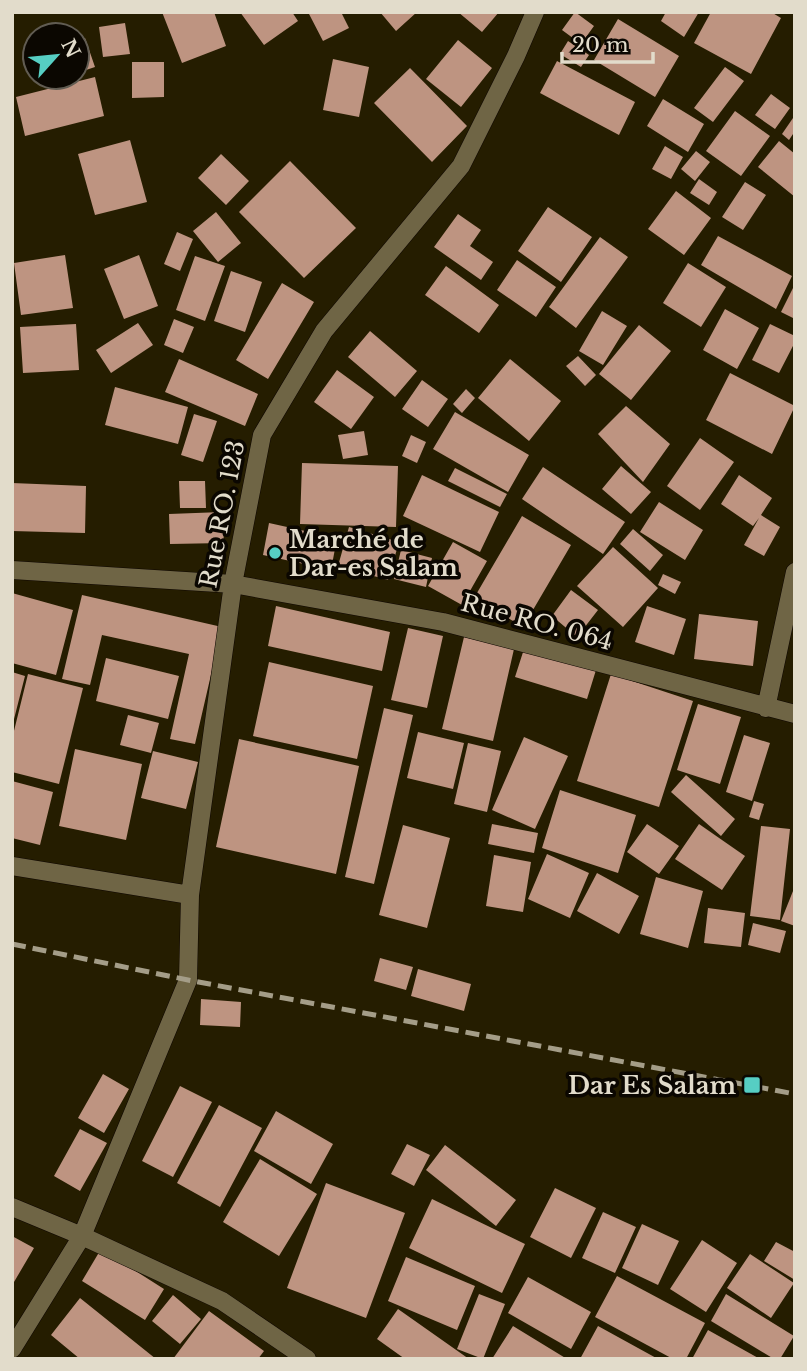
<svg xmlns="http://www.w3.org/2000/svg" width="807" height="1371" font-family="'Libre Baskerville',serif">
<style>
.building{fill:#be9481}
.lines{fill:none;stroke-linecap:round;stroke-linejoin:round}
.minor-casing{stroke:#0e0600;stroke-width:19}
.minor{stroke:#6f6545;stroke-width:18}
.rail{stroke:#a49d88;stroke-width:5;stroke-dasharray:14 7;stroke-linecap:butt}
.poi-dot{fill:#56cec3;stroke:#0b0701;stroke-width:2.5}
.labels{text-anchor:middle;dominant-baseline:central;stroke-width:7;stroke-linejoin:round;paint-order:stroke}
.street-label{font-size:24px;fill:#e2dccb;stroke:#0b0701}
.poi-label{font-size:24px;font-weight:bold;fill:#e2dccb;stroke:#0b0701;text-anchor:start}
</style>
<rect width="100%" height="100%" fill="#251d00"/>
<path class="building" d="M 162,12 L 214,12 L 226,46 L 182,63 Z
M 240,12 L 292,12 L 298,21 L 264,45 Z
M 308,12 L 341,12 L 349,28 L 323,41 Z
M 380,12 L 417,12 L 396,31 Z
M 458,12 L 499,12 L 482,32 Z
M 575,12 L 594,26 L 581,44 L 562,30 Z
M 666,12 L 699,12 L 684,37 L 661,21 Z
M 711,12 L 771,12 L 781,18 L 751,74 L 694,43 Z
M 618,19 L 679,56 L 655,97 L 594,60 Z
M 125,23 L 130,54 L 103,57 L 99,27 Z
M 85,38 L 95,67 L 77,73 L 77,40 Z
M 458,40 L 492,68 L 461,107 L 426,79 Z
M 568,41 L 589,55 L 581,67 L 560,54 Z
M 333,59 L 369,67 L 359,117 L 323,110 Z
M 557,61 L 635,102 L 619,135 L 540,93 Z
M 132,62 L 164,62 L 164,97 L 132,98 Z
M 725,67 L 744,81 L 713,122 L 694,108 Z
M 410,68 L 467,126 L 432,162 L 374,103 Z
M 95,77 L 104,116 L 25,136 L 16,97 Z
M 771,94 L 790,108 L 775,129 L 755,115 Z
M 663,99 L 704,124 L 688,152 L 647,126 Z
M 735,111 L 770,136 L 741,176 L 706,151 Z
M 793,118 L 795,131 L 789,140 L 782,134 Z
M 130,140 L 147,202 L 95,215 L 78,154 Z
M 779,141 L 795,154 L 795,197 L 758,167 Z
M 665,146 L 683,157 L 671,179 L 652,169 Z
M 696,151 L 710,162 L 695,181 L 681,169 Z
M 221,154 L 249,181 L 226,205 L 198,178 Z
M 290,161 L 356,228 L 304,278 L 239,212 Z
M 699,179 L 717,192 L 709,205 L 690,193 Z
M 745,182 L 766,195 L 743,230 L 722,217 Z
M 676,191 L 711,218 L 684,255 L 648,229 Z
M 548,207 L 592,237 L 561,282 L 518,251 Z
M 216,212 L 241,243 L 218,262 L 193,231 Z
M 458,214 L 481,230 L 470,246 L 493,262 L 481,280 L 434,247 Z
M 177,232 L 193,239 L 180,271 L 164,264 Z
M 718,236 L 792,276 L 776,309 L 701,265 Z
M 600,237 L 628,257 L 576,328 L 549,307 Z
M 65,255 L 73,308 L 21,315 L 14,263 Z
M 139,255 L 158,306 L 124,319 L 104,269 Z
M 195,256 L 225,266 L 205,321 L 176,310 Z
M 517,260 L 556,287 L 536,317 L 497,290 Z
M 688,263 L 726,287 L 701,327 L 663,303 Z
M 446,266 L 499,305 L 479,333 L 425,295 Z
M 231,271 L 262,282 L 245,332 L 214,321 Z
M 282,283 L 314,302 L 268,379 L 236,360 Z
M 795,284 L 795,319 L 781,312 Z
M 725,309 L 759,328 L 737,369 L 703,350 Z
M 602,311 L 627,326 L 603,365 L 579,351 Z
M 174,319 L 194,327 L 183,353 L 164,345 Z
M 138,323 L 153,345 L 111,373 L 96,350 Z
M 76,324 L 79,370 L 23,373 L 20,327 Z
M 770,324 L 795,336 L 795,342 L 779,373 L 752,360 Z
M 639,325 L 671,351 L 631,400 L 599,374 Z
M 370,331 L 417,371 L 395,397 L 348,357 Z
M 578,356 L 596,375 L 585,386 L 566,366 Z
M 179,359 L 258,394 L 245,426 L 165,392 Z
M 510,359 L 561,401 L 529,441 L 478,398 Z
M 337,370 L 374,397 L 351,429 L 314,402 Z
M 730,373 L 795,406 L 772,454 L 706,420 Z
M 422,380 L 448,399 L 428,427 L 402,409 Z
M 115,387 L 188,407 L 178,444 L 105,425 Z
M 466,389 L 475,398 L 462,413 L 453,404 Z
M 626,406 L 670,444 L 643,482 L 598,434 Z
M 455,412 L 529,455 L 508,492 L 433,449 Z
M 194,414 L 217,421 L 203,462 L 181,455 Z
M 364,431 L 368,455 L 343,459 L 338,435 Z
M 411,435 L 426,442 L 417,463 L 402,456 Z
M 700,438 L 734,462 L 700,510 L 667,486 Z
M 302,463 L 398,466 L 396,527 L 300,524 Z
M 621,466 L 651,492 L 631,514 L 602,489 Z
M 543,467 L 625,522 L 603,554 L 522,499 Z
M 455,468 L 507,494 L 500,507 L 448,481 Z
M 422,475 L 499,512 L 480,552 L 403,516 Z
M 739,475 L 772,498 L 761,515 L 780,527 L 764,556 L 744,545 L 759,518 L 753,526 L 721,504 Z
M 179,481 L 205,481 L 206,508 L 180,508 Z
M 12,483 L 86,486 L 85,533 L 12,531 Z
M 659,502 L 703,530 L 685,560 L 640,532 Z
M 222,512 L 224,543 L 170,544 L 169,514 Z
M 522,516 L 571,545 L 523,627 L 474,598 Z
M 269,523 L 337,538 L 331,570 L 263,555 Z
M 349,527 L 399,542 L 388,580 L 338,566 Z
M 633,529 L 663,555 L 650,571 L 620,544 Z
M 453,542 L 487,561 L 462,605 L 428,586 Z
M 613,547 L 658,588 L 623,627 L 577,586 Z
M 401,550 L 432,558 L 426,587 L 394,579 Z
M 663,574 L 681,582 L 675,594 L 658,585 Z
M 571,590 L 598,610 L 577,637 L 552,616 Z
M 12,593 L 73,610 L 56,675 L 12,663 Z
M 82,595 L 222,627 L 195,744 L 170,739 L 189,654 L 102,635 L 90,685 L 62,679 Z
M 276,606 L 390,632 L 382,671 L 268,646 Z
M 647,606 L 686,619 L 674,655 L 635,642 Z
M 699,614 L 758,621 L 753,666 L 694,659 Z
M 408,628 L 443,636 L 427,708 L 391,700 Z
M 464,637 L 514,649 L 493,741 L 442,729 Z
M 524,649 L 596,670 L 587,699 L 515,677 Z
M 106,658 L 179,676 L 168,719 L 96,701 Z
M 269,662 L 373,686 L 357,759 L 253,736 Z
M 12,672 L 25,676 L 13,723 L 12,723 Z
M 28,674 L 83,688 L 59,784 L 12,772 L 12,739 Z
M 611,674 L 693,701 L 659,807 L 577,781 Z
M 698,704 L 741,717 L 720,784 L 677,770 Z
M 384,708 L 413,715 L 374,884 L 345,877 Z
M 128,715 L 159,723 L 151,753 L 120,745 Z
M 418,732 L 464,743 L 453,789 L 407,778 Z
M 744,735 L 770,743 L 752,801 L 726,792 Z
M 524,737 L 568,756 L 535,829 L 492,810 Z
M 239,739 L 359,766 L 336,874 L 216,847 Z
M 468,743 L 501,751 L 487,812 L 454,804 Z
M 75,749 L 142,764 L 126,840 L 59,826 Z
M 153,751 L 198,762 L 186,809 L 141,798 Z
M 686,775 L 735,819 L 721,836 L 671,792 Z
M 12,781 L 53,792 L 40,845 L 12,838 Z
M 560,790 L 636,815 L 618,873 L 542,848 Z
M 754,801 L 764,804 L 759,820 L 749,817 Z
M 492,824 L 538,833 L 534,853 L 488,844 Z
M 647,824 L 679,846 L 659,874 L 627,852 Z
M 699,824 L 745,856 L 722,890 L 675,859 Z
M 403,825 L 450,838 L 427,928 L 379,915 Z
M 761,826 L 790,829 L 780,920 L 750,916 Z
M 547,854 L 589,873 L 570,918 L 528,899 Z
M 494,855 L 531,862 L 523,912 L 486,906 Z
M 597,873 L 639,896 L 619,934 L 577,911 Z
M 656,877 L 703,891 L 688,948 L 640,934 Z
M 795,886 L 795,926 L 781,921 Z
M 708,908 L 745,913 L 741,947 L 704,943 Z
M 753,923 L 786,931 L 780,953 L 748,945 Z
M 380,958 L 413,967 L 406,990 L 374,981 Z
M 418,969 L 471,984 L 464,1011 L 411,996 Z
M 201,999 L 241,1002 L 240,1027 L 200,1025 Z
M 103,1074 L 129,1089 L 104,1133 L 78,1118 Z
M 180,1086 L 212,1102 L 173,1177 L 142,1161 Z
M 219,1105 L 262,1128 L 220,1207 L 177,1183 Z
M 276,1111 L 333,1144 L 311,1184 L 254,1151 Z
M 80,1129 L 107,1143 L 80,1191 L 54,1176 Z
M 407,1144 L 430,1155 L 414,1186 L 391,1174 Z
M 445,1145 L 516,1200 L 496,1226 L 426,1170 Z
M 260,1159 L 317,1194 L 279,1256 L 223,1222 Z
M 326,1183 L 405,1213 L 366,1318 L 287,1288 Z
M 555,1188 L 596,1208 L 571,1258 L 530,1237 Z
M 432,1199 L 525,1244 L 502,1293 L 409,1248 Z
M 603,1212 L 636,1227 L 615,1273 L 582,1258 Z
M 642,1224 L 679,1241 L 658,1285 L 622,1268 Z
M 12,1236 L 34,1248 L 14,1282 L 12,1281 Z
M 702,1240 L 737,1263 L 706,1312 L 670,1289 Z
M 776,1242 L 795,1252 L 795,1280 L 764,1261 Z
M 101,1249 L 164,1289 L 145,1320 L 82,1281 Z
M 750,1254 L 794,1283 L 771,1318 L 727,1288 Z
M 406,1257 L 475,1286 L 457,1330 L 388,1301 Z
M 617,1276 L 705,1323 L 686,1359 L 673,1359 L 595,1317 Z
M 528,1277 L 591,1312 L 571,1349 L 508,1313 Z
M 479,1294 L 505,1304 L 483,1359 L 457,1349 Z
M 726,1294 L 794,1336 L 780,1359 L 774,1359 L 711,1321 Z
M 173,1295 L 201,1319 L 180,1344 L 152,1321 Z
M 80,1298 L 156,1359 L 80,1359 L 51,1335 Z
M 398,1309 L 469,1359 L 405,1359 L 377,1339 Z
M 209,1311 L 264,1351 L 258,1359 L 173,1359 Z
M 513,1326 L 567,1359 L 492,1359 Z
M 598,1326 L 658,1359 L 580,1359 Z
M 708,1330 L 760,1359 L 692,1359 Z"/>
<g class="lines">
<g class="minor-casing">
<path id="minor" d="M 12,570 L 233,584 L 443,622 L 795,714
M 766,708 L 795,572
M 12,866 L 190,895
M 12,1207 L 82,1236 L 222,1301 L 307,1359
M 12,1349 L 82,1236 L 188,980 L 190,895 L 233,584 L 262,435 L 324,331 L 461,166 L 516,56 L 535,12"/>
</g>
<use href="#minor" class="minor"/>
<path class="rail" d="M 12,944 L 188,980 L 795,1094"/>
</g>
<g class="poi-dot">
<circle cx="275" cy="553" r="7"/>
<rect x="743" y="1076" width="18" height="18" rx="3.5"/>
</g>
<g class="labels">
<g class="street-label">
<text transform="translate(222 514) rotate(-79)">Rue RO. 123</text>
<text transform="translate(537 622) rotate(15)">Rue RO. 064</text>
</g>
<g class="poi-label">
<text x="289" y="539">Marché de<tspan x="289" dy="28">Dar-es Salam</tspan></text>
<text x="736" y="1085" text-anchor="end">Dar Es Salam</text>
</g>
</g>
<rect width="807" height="1371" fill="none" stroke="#e2dccb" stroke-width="28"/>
<g transform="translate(56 56) rotate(63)"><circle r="33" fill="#0b0701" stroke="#615c52" stroke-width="2"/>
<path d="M0-5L12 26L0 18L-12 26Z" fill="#56cec3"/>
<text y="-10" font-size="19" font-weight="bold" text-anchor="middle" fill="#e2dccb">N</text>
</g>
<path d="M562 52v10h91v-10" fill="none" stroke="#e2dccb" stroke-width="3.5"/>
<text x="572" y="52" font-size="21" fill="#e2dccb" stroke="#0b0701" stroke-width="5" paint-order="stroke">20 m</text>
</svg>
